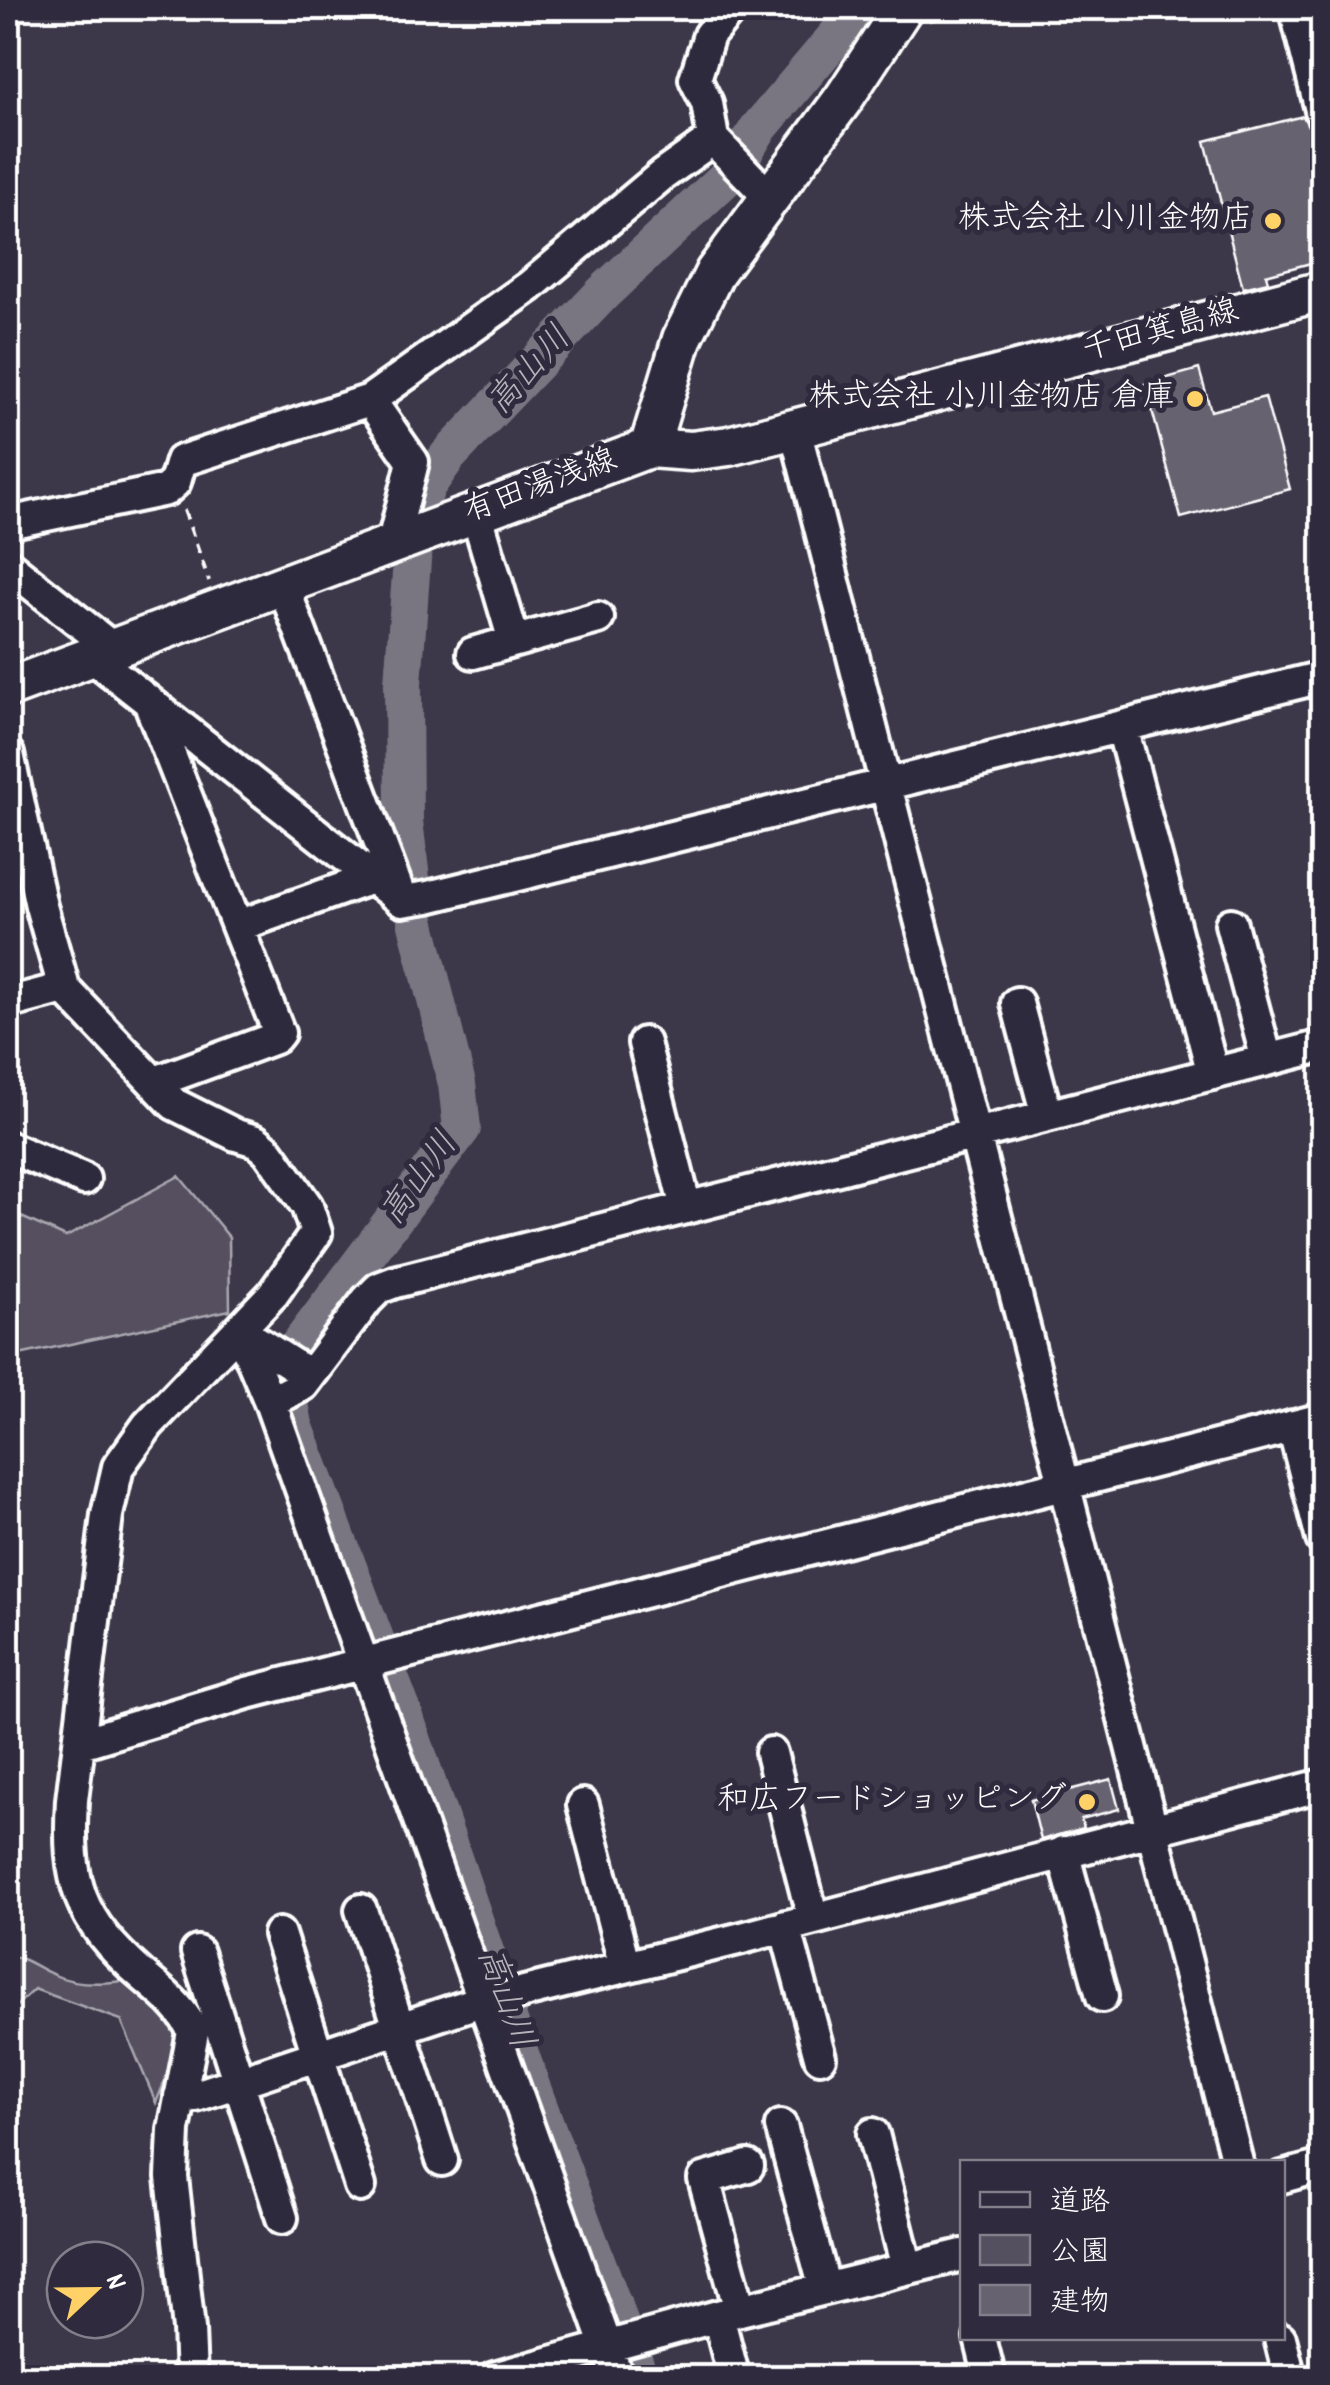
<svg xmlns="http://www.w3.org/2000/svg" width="1330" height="2385" font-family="Dekko,'Klee One',sans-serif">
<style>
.green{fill:#555060;stroke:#aaa8b0;stroke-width:2.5}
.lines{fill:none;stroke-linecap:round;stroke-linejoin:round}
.river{stroke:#797682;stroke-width:38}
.building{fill:#666270;stroke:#fff;stroke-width:2.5}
.minor-casing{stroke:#fff;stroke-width:38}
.major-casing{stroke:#fff;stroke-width:45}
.path{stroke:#fff;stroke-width:4;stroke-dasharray:10 8;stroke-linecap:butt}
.minor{stroke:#2f2a3d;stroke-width:30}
.major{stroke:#2f2a3d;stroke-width:38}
.poi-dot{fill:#ffd166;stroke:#2f2a3d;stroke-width:4}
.labels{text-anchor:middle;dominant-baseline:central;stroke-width:10;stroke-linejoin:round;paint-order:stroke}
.poi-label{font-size:32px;fill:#fff;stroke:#2f2a3d;text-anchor:end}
.street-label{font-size:32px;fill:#fff;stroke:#2f2a3d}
.water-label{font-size:35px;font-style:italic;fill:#b5b4ba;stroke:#2f2a3d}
</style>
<rect width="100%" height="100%" fill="#3c3749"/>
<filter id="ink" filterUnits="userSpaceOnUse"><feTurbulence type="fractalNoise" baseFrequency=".01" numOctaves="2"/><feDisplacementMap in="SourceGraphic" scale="20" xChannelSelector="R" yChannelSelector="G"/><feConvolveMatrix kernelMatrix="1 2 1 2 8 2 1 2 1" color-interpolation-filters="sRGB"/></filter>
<g filter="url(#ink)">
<path class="green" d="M 179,1176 L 229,1237 L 230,1310 L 19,1355 L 8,1360 L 8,1211 L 66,1237 Z
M 8,1956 C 24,1956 37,1968 52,1974 C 85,1990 130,1981 164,1973 L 182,2038 L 156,2103 L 121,2020 L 34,1989 L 8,2014 Z"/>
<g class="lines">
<path class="river" d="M 640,2378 L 531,2086 L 404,1715 L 294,1425 L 286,1382 L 294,1352 L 462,1128 L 457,1084 L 416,920 L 404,821 L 403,683 L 412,560 L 419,512 L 426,487 L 448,456 L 603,293 L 731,173 L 758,129 L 860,8"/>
</g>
<path class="building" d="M 1303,116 L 1308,126 L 1317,132 L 1322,155 L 1322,260 L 1266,275 L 1268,282 L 1243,288 L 1205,141 Z
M 1199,369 L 1211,411 L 1265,397 L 1290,489 L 1181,518 L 1145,384 Z
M 1111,1779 L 1119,1809 L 1081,1819 L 1084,1828 L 1041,1840 L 1031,1800 Z"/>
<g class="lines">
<g class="minor-casing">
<path id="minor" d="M 732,8 L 709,35 L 695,79 L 707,103 L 713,139 L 770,198
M 1295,8 L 1322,114
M 370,400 L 413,462 L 393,542
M 795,429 L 1237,2162
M 476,512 L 514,641
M 8,523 L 166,490 L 175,482 L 181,461 L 370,400 L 530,286 L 661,176 L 713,139
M 8,565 L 111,647
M 282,583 L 401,898
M 473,653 L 598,618
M 90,655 L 402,901 L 428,897 L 1322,677
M 150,704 L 279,1033 L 275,1038 L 155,1082
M 1122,727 L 1213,1074
M 8,754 L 41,906 L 64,988 L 174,1104 L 236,1135 L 256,1141 L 268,1151 L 307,1206 L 316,1233 L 273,1294 L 148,1425 L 118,1467 L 107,1515 L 72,1800 C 67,1882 78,1919 141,1974 C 160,1991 183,2007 193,2032 L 174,2130 L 172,2177 L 189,2329 L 191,2378
M 1231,924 L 1267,1060
M 238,926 L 386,873
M 8,1003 L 64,988
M 1017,1003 L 1047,1116
M 644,1043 L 686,1208
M 8,1147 L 84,1179
M 309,1375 L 240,1331 L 270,1402 L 618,2378
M 270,1402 L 303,1385 L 367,1300 L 379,1288 L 395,1282 L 1322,1046
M 1293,1426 L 1322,1539
M 81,1743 L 247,1693 L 1322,1419
M 771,1753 L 813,1919
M 583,1805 L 625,1967
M 1063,1852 L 1102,1996
M 361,1910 L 442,2160
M 785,1926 L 820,2057
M 279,1934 L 360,2186
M 197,1952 L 282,2218
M 483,2007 L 524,1992 L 742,1938 L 1322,1785
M 180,2096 L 196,2096 L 481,2001
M 781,2126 L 825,2289
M 873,2134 L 907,2268
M 1282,2177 L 1322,2166
M 740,2310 L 704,2179 L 748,2166
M 718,2316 L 734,2378
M 980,2338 L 990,2378
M 1280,2338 L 1290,2378
M 494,2378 L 740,2310 L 962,2255"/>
</g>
<g class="major-casing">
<path id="major" d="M 649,448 L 682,339 L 715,272 L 844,98 L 903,8
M 8,688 L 649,448 L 691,451 L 729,446 L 1322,291"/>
</g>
<path class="path" d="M 929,20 L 981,8
M 184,510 L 209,581"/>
<use href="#minor" class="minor"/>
<use href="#major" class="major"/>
</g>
</g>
<g class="poi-dot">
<circle cx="1273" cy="221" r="10"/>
<circle cx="1195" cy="399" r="10"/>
<circle cx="1087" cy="1802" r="10"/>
</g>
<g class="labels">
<g class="poi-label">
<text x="1253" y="221">株式会社 小川金物店</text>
<text x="1175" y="399">株式会社 小川金物店 倉庫</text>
<text x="1067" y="1802">和広フードショッピング</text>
</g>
<g class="street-label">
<text transform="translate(1161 333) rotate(-15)">千田箕島線</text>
<text transform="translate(541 488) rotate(-20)">有田湯浅線</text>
</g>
<g class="water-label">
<text transform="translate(531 372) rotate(-48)">高山川</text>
<text transform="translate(421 1180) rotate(-54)">高山川</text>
<text transform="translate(503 1999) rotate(70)">高山川</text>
</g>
</g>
<rect width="1330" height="2385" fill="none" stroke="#2f2a3d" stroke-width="40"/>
<rect x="20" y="20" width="1290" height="2345" fill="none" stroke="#fff" stroke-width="4" filter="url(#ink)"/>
<rect x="960" y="2160" width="325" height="180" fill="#2f2a3d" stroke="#827f8b" stroke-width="2.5"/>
<rect x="980" y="2192" width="50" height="15" fill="#2f2a3d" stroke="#827f8b" stroke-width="2.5"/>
<text x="1050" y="2210" font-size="30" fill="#ffffff">道路</text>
<rect x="980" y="2235" width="50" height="30" fill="#555060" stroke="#827f8b" stroke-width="2.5"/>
<text x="1050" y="2260" font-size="30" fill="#ffffff">公園</text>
<rect x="980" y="2285" width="50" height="30" fill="#666270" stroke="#827f8b" stroke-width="2.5"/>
<text x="1050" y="2310" font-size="30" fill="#ffffff">建物</text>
<g transform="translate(95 2290) rotate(68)"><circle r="48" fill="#2f2a3d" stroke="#827f8b" stroke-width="2.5"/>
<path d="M0-8L18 38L0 25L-18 38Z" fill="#ffd166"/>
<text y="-15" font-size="28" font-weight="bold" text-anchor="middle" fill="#ffffff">N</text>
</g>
</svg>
